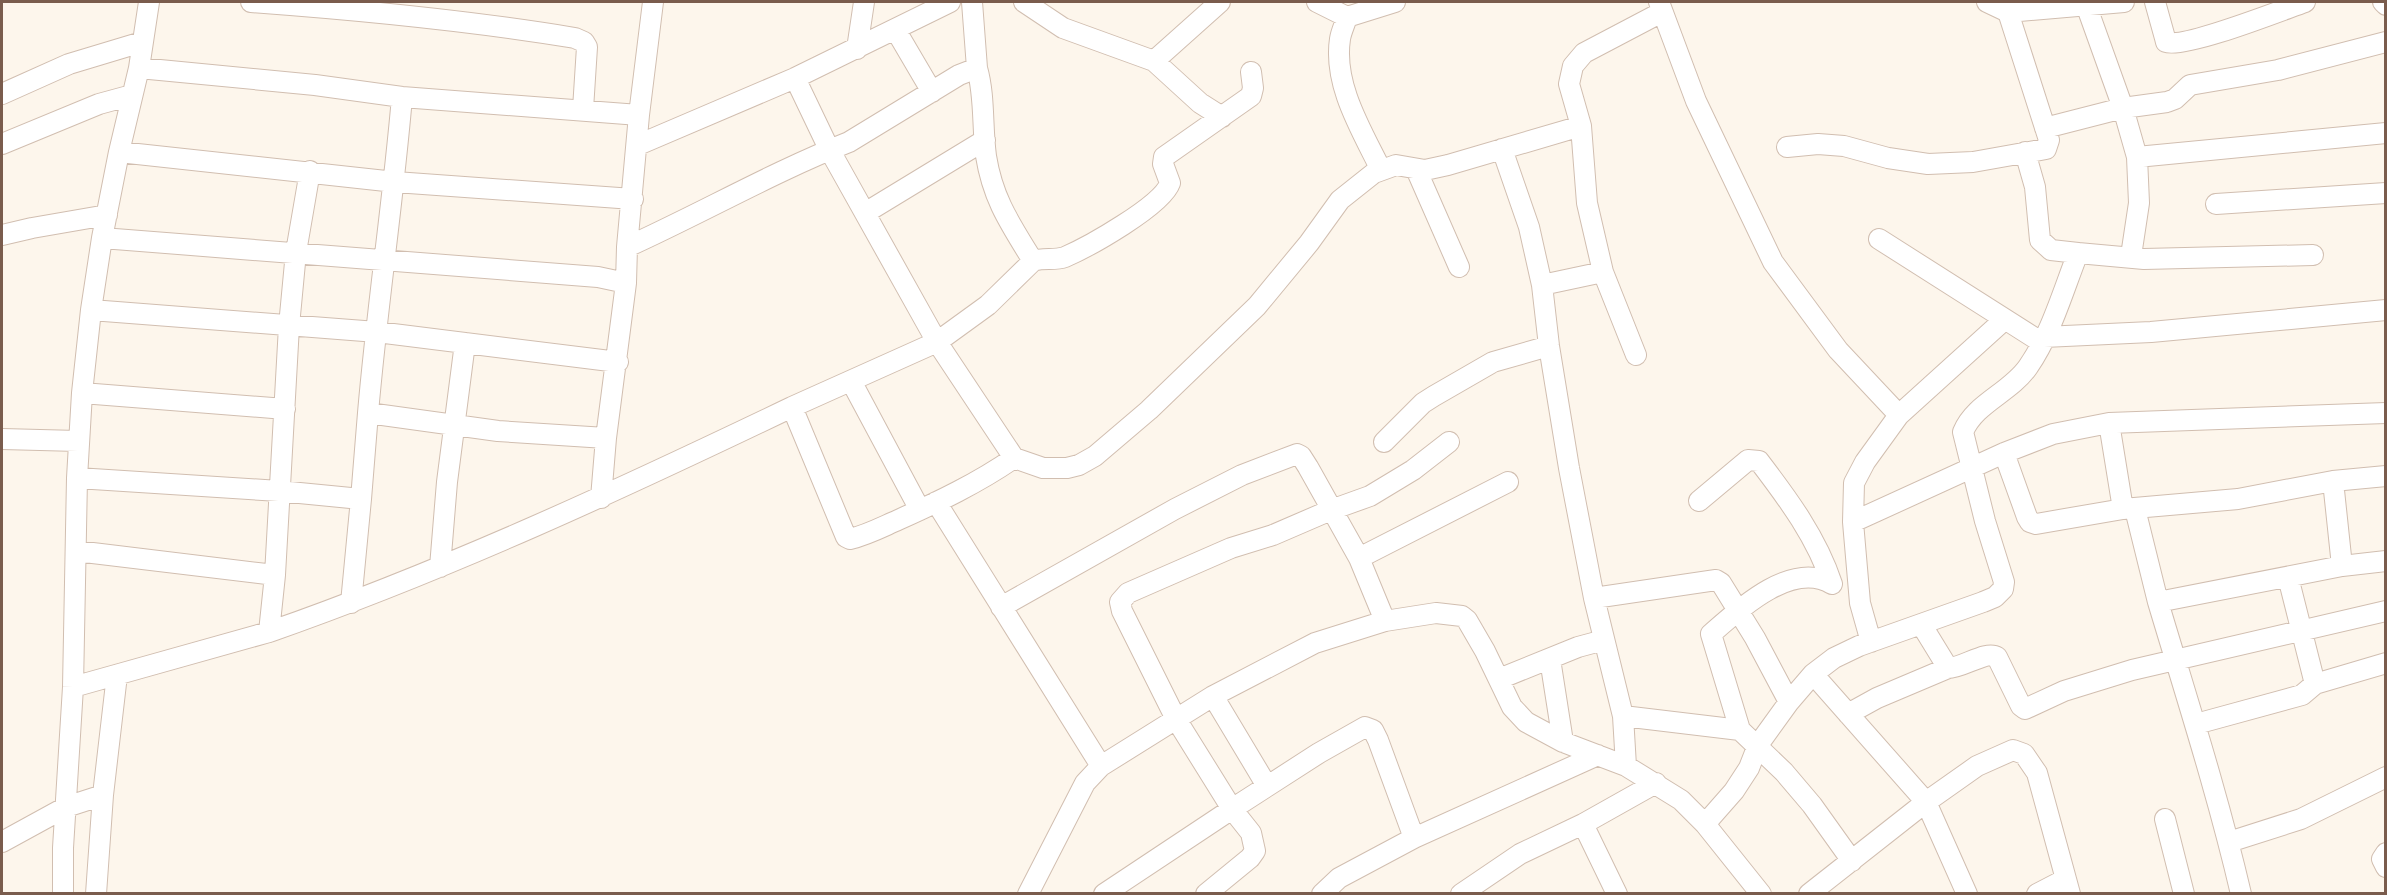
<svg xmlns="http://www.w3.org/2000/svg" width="2387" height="895" font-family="'Fira Sans',sans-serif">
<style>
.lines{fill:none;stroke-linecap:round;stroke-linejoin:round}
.street-casing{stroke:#d1beb0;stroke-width:22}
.street{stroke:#fff;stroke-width:20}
</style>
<rect width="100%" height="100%" fill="#fdf6ec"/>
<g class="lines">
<g class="street-casing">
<path id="street" d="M 251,2 C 360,10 467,20 575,38 L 584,42 L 587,47 L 583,109
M 972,2 L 977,68
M 1024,2 L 1063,28 L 1154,61 L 1200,103 L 1222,117
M 1317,2 L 1347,17 L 1395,2
M 1659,2 L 1696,101 L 1773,262 L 1838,350 L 1899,415
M 1987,2 L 2008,12 L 2124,2
M 2085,2 L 2123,108 L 2137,157 L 2139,203 L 2131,256
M 2155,2 L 2165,38 L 2166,42 C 2184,49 2282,10 2305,2
M 2383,2 L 2386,5
M 1347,17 C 1345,24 1341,32 1340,39 C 1333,85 1362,131 1381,170
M 895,29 L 932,92
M 857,49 L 864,2
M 1154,61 L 1220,2
M 139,68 L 315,85 L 402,97 L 639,115
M 2,94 L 69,64 L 142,42
M 402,97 C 393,203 377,307 368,413 L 498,431 L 606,438
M 2045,128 L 2123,108 L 2167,102 L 2175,99 L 2190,85 L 2278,70 L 2386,42
M 2,144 L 99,104 L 132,95
M 638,145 L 795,78 L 950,2
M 1787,147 L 1818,144 L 1844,146 L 1888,158 L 1928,164 L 1973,162 L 2046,149 L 2049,140 L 2008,12
M 1502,149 L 1529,227 L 1542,285 L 1549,346 L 1569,468 L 1594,598 L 1623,716 L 1626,766
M 119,152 L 395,182 L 633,199
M 2137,157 L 2386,133
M 1416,169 L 1459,267
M 310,171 L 296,252 L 289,326 L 275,575 L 269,632 C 449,569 621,489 792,407
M 2216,204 L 2386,193
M 865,213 L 985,140
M 2,235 L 32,228 L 107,215
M 102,238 L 598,277 L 626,283 L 627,247 L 639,115 L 653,2
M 1879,239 L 2041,342
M 627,247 C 702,213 773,172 849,142 L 959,75 L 977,68 C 985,96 982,127 986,156 C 993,200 1011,225 1033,261 L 988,305 L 937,342 L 829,149 L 795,78
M 2078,253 L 2144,259 L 2313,255
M 1033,261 C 1044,257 1054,261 1065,257 C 1088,247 1162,206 1170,183 L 1163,164 L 1164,157 L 1251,96 L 1253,88 L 1251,72
M 1542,285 L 1603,272
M 91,310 L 377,332 L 618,362
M 2044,337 L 2151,332 L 2386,310
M 937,342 L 1014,458 C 978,483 938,502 898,520 C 882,527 867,535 850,539 L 846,537 L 792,407 Z
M 1636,355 L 1603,272 L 1587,203 L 1581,126 L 1569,84 L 1573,66 L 1584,53 L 1662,12
M 851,381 L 920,510
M 82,393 L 285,409
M 2109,423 L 2123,509
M 2,439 L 78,441
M 1384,442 L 1423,403 L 1434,396 L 1493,362 L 1549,346
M 1449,442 L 1413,470 L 1370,496 L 1331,510 L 1273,535 L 1231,548 L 1128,593 L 1120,602 L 1122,611 L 1176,719 L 1232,809 L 1319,753 L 1365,727 L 1373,730 L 1378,740 L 1414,838 L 1598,755
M 2004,453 L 2027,517 L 2030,522 L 2036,524 L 2123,509 L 2238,499 L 2333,481 L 2386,476
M 1014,458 L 1043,468 L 1067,468 L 1079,465 L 1095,456 L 1149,410 L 1257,306 L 1309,243 L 1340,200 L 1374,173 L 1396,165 L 1425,170 L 1448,165 L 1581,126
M 77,478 L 279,491 L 361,499 L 351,603
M 2333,481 L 2342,566
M 601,498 L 606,438 L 626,283
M 361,499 L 368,413
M 1699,501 L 1748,460 L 1759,461 C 1788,499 1817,538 1832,584 C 1792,560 1739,609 1711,634 L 1740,730
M 936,502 L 1101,766
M 2135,509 L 2158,602
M 1853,522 L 2004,453 L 2053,434 L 2109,423 L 2386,413
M 76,551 L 275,575
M 1359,558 L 1508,482
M 440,567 L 447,482 L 465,343
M 2288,577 L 2315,684
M 1594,598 L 1716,580 L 1721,583 L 1755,638 L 1789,702
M 1001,607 L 1175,509 L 1242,475 L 1297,454 L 1301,456 L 1308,467 L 1359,558 L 1385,621
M 1921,624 L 1948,668
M 1871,642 L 1860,603 L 1853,522 L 1854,483 L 1865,462 L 1899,415 L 2004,320
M 1550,659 L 1563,742
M 1813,674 L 1926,802 L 1967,894
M 1499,679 L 1578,647 L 1604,640
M 73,687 L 269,632
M 1213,696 L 1267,786
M 1848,714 L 1877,698 L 1948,668 C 1963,668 1986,650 1997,657 L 2021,706 L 2025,709 L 2064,691 L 2132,670 L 2386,611
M 1623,716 L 1740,730 L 1784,772 L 1812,805 L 1852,861
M 2196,724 L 2302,695 L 2315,684 L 2386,663
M 2165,819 L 2184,894
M 1583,824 L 1617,894
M 1705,824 L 1734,791 L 1749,768 L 1758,745 L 1789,702 L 1813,674 L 1834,658 L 1859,646 L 1983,602 L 1995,597 L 2003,589 L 2004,582 L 1985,521 L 1963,432 C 1975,403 2010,393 2028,367 C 2051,334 2063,291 2078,253 L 2051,250 L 2040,240 L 2035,187 L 2025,152
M 2,842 L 66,807 L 103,795
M 2229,842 L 2301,819 L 2386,777
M 2386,853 L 2382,859 L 2386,867
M 63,894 L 63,848 L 73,687 L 77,478 L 82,393 L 91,310 L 102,238 L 119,152 L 139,68 L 149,2
M 96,894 L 103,795 L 117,675
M 1028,894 L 1085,783 L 1101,766 L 1213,696 L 1315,643 L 1385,621 L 1436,613 L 1462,616 L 1467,620 L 1485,651 L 1512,707 L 1526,722 L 1563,742 L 1626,766 L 1681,800 L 1705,824 L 1761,894
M 1104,894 L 1232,809 L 1251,833 L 1255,851 L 1250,858 L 1206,894
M 1322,894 L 1339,878 L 1414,838
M 1461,894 L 1520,854 L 1583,824 L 1656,783
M 1809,894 L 1926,802 L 1977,766 L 2013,750 L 2024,754 L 2037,773 L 2070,894
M 2037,894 L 2066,879
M 2241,894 C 2218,795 2187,699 2158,602 L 2342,566 L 2386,561"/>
</g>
<use href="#street" class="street"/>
</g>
<rect width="2387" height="895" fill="none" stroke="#7a5c4d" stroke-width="6"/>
</svg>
